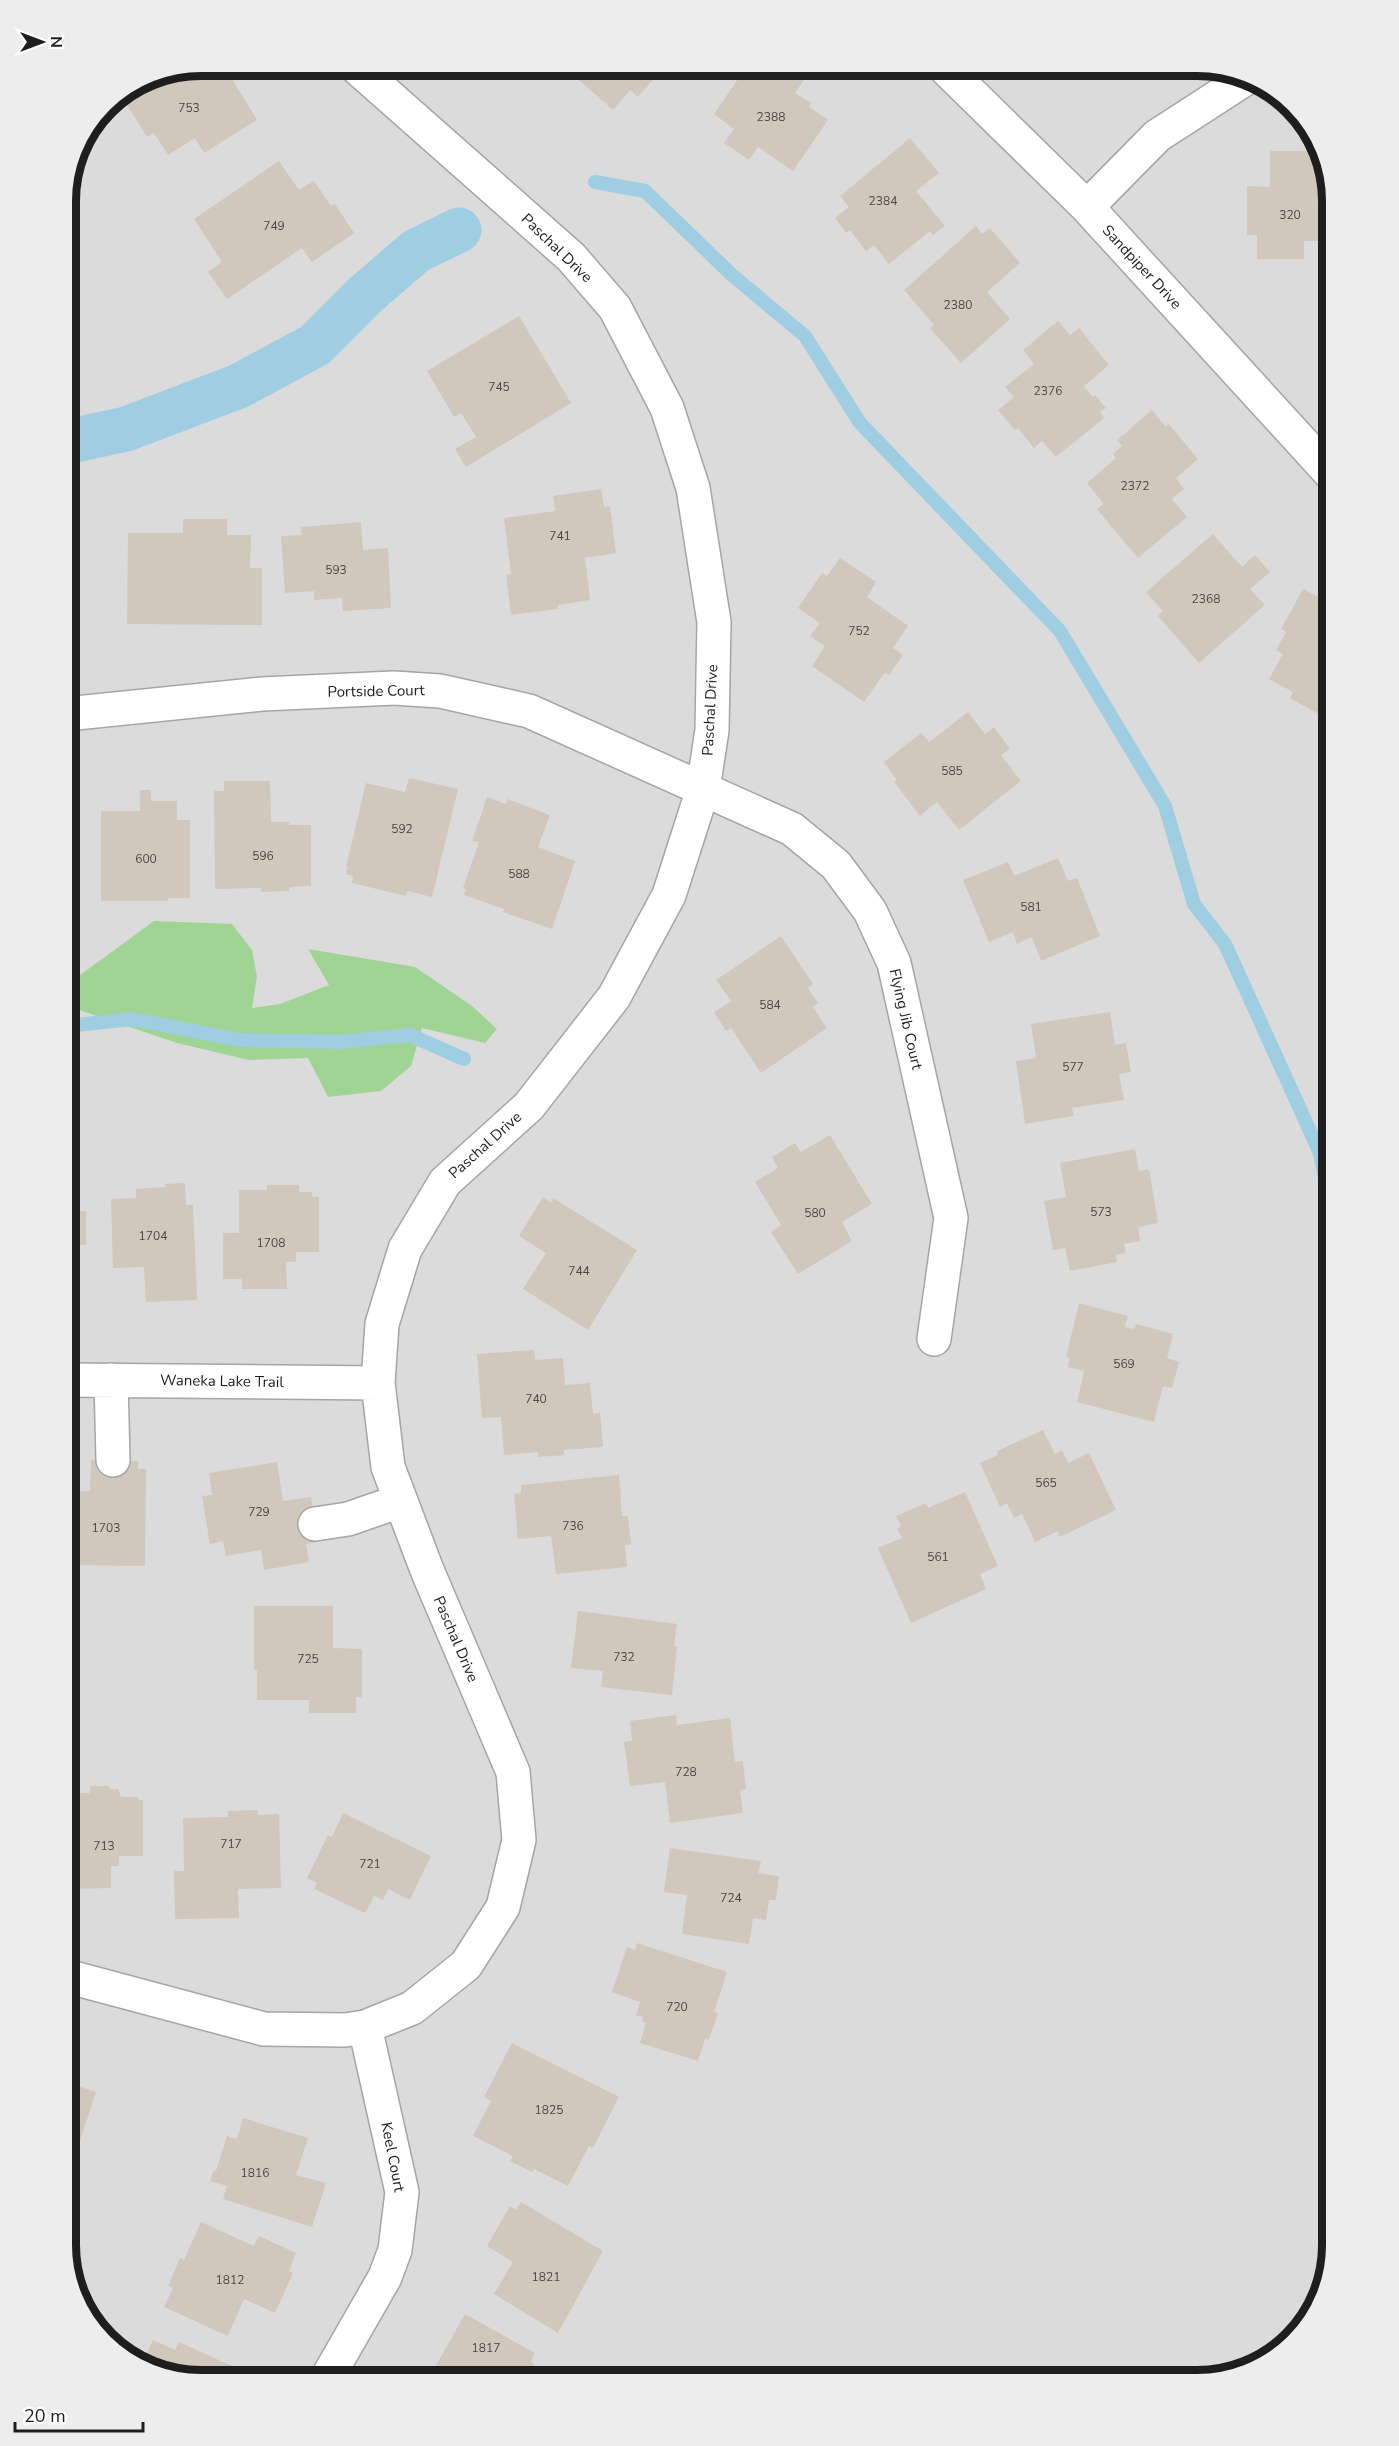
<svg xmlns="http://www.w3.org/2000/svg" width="1399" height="2446" font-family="'Nunito Sans',sans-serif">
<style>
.residential{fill:#dcdbdb}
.forest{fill:#a0d494}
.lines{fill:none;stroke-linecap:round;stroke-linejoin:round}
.stream{stroke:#9fcde2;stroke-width:14}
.canal{stroke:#9fcde2;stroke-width:45}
.building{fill:#d1c7bc}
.minor-casing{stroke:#a5a5a5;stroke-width:36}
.minor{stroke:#fff;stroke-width:33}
.labels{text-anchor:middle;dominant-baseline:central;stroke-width:4.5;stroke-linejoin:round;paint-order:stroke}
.number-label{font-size:12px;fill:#4b4846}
.street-label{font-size:15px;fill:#1e1e1e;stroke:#fff}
.rim{fill:none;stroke:#1e1e1e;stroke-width:8}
</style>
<rect width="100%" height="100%" fill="#f0ede3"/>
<path class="residential" d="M 201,66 L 1207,66 L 1273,89 L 1319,142 L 1333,201 L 1333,2245 L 1310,2320 L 1257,2366 L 1198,2380 L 193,2380 L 126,2357 L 80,2304 L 66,2245 L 66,509 L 79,505 L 78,150 L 80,142 L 106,105 L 150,76 Z"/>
<path class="forest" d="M 154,921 L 232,924 L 252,950 L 257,977 L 252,1008 L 280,1004 L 329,985 L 308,949 L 415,967 L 472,1006 L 497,1029 L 485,1043 L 422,1028 L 411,1066 L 381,1091 L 328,1097 L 308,1058 L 249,1060 L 177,1043 L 79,1010 L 76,978 Z"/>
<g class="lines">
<path class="stream" d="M 595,182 L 645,191 L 732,275 L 805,336 L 860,423 L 1060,631 L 1165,806 L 1194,904 L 1225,944 L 1320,1153 L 1333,1217
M 66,1026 L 132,1019 L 239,1040 L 341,1042 L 410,1035 L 464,1059"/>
<path class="canal" d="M 66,442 L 126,429 L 239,386 L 315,345 L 365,295 L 416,251 L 459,230"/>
</g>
<path class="building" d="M 199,66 L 202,72 L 212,66 L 224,66 L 257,120 L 204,153 L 195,138 L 168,155 L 154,133 L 147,137 L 121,95 L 150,76 Z
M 563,66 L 665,66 L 638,97 L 630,90 L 613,110 Z
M 747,66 L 814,66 L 795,93 L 811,103 L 809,107 L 828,120 L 793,171 L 758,147 L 749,160 L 724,143 L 734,129 L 714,114 Z
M 910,138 L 939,173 L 916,191 L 945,226 L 933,235 L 930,231 L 889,264 L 874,245 L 866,251 L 850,230 L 846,233 L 835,218 L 849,207 L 840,196 Z
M 1270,151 L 1321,151 L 1333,201 L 1333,229 L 1331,229 L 1330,241 L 1304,241 L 1304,259 L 1257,259 L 1257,235 L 1247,235 L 1247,186 L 1270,187 Z
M 279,161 L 299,190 L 314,181 L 331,206 L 335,204 L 354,233 L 312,262 L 302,248 L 227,299 L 208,272 L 222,262 L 194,219 Z
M 976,226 L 982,234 L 990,228 L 1020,263 L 987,292 L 1010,319 L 961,363 L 930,328 L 934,325 L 904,290 Z
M 1331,310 L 1333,310 L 1333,361 L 1330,361 Z
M 519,316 L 571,403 L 466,467 L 455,449 L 476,437 L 461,413 L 454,417 L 427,371 Z
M 1058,321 L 1070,335 L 1079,328 L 1109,365 L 1084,386 L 1093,397 L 1095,395 L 1106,408 L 1100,412 L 1104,418 L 1056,457 L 1042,441 L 1034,448 L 1018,428 L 1015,430 L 998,410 L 1014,397 L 1005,387 L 1034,364 L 1023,350 Z
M 1152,410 L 1166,427 L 1169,424 L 1198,459 L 1176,478 L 1184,489 L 1172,499 L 1187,517 L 1138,558 L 1097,509 L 1104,504 L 1087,483 L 1116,458 L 1113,454 L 1122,446 L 1117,440 Z
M 601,489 L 604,507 L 610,506 L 616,553 L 585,558 L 590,600 L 558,605 L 558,609 L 511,615 L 506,575 L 511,574 L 504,518 L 555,511 L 553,496 Z
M 183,519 L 227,519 L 227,535 L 251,535 L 250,568 L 262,568 L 262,625 L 127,624 L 128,533 L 183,533 Z
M 361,522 L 363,550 L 388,548 L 391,608 L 343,611 L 342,598 L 314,600 L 314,591 L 285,593 L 281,536 L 302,535 L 301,527 Z
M 1213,534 L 1242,567 L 1255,555 L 1270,572 L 1250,589 L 1265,605 L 1199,663 L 1158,616 L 1163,611 L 1146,592 Z
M 840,558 L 876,582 L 867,597 L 908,626 L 893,648 L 903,655 L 889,675 L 885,672 L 864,702 L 812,666 L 825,646 L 810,636 L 820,623 L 798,608 L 822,573 L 827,576 Z
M 1303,589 L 1322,599 L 1323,597 L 1333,602 L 1333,722 L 1290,698 L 1293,692 L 1269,679 L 1283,654 L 1276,650 L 1286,632 L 1281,629 Z
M 66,592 L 73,592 L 73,645 L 66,645 Z
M 968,712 L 985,734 L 994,727 L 1010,749 L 1001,755 L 1021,781 L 959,830 L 937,802 L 920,816 L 894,782 L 897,780 L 884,762 L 921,733 L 929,742 Z
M 409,778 L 458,789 L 432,897 L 407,891 L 406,896 L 352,883 L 353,876 L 346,874 L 348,867 L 346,867 L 366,783 L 405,792 Z
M 224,781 L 270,781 L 271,822 L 289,822 L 289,825 L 311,825 L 311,886 L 289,887 L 289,891 L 261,892 L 261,888 L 215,889 L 214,791 L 224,791 Z
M 140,790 L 151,790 L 151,801 L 177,801 L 177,820 L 190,820 L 190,898 L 168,898 L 168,901 L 101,901 L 101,811 L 140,811 Z
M 487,797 L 506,804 L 507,799 L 550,815 L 538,847 L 575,861 L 552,929 L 503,912 L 504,909 L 464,895 L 466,889 L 463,888 L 479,842 L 472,841 Z
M 1058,858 L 1068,881 L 1077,878 L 1100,936 L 1041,961 L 1032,937 L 1017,944 L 1013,932 L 989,942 L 963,880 L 1008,862 L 1014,876 Z
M 781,936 L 813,984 L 808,988 L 818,1003 L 813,1007 L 827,1028 L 761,1073 L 731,1028 L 726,1031 L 714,1012 L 731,1001 L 716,980 Z
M 1110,1012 L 1115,1045 L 1126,1043 L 1131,1072 L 1119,1074 L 1124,1100 L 1072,1108 L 1074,1116 L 1025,1124 L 1016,1061 L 1036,1058 L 1031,1024 Z
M 830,1135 L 872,1204 L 842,1222 L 852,1241 L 798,1274 L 771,1232 L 781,1225 L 755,1182 L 778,1168 L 772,1157 L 795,1143 L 801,1152 Z
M 1135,1149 L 1139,1171 L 1149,1169 L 1158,1223 L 1138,1227 L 1140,1241 L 1124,1244 L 1126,1253 L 1116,1255 L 1117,1262 L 1070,1271 L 1065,1248 L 1053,1250 L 1044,1201 L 1066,1197 L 1060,1163 Z
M 185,1183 L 186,1205 L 193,1205 L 197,1300 L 146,1302 L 144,1267 L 113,1268 L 111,1199 L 136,1198 L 136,1189 L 165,1187 L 165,1184 Z
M 267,1185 L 299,1185 L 299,1192 L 312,1192 L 312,1197 L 319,1197 L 319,1252 L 296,1252 L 296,1262 L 286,1262 L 287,1289 L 242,1289 L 242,1279 L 223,1279 L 223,1233 L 239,1233 L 239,1190 L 267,1190 Z
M 543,1197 L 551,1203 L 553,1198 L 637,1250 L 588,1330 L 523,1289 L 546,1253 L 519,1236 Z
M 66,1211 L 86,1211 L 86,1245 L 77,1245 L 77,1297 L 66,1297 Z
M 1079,1303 L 1128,1316 L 1125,1327 L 1134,1329 L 1136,1324 L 1173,1334 L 1167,1358 L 1179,1362 L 1172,1388 L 1163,1386 L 1154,1422 L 1077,1402 L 1084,1371 L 1068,1367 L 1070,1358 L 1066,1357 Z
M 534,1350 L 535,1360 L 563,1358 L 565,1385 L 590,1383 L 593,1414 L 600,1413 L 603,1447 L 564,1450 L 564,1455 L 538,1457 L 538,1452 L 504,1455 L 501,1417 L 482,1418 L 477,1354 Z
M 1043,1430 L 1055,1454 L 1062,1450 L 1068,1463 L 1089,1453 L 1116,1510 L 1060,1537 L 1058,1531 L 1035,1542 L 1022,1514 L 1014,1518 L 1007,1503 L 1000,1507 L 980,1463 L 998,1455 L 997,1451 Z
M 91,1460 L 138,1461 L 138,1469 L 146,1469 L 145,1566 L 66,1565 L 66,1491 L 90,1491 Z
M 277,1462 L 283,1501 L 311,1497 L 318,1542 L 306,1544 L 309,1562 L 264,1570 L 261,1550 L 226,1556 L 223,1541 L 210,1544 L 202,1496 L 212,1495 L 209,1473 Z
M 619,1475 L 622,1516 L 628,1516 L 631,1544 L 625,1545 L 627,1567 L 556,1574 L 551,1536 L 518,1539 L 514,1494 L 521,1493 L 521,1485 Z
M 965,1492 L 998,1566 L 980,1574 L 986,1589 L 911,1623 L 878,1548 L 902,1538 L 897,1529 L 901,1526 L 896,1516 L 926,1503 L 928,1508 Z
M 254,1606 L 333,1606 L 333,1648 L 362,1649 L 362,1697 L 356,1697 L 356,1713 L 309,1713 L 309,1700 L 257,1700 L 257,1670 L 254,1670 Z
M 578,1611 L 677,1624 L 674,1646 L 677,1647 L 672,1695 L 601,1687 L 603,1671 L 571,1668 Z
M 676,1715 L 677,1725 L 730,1718 L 735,1762 L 743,1761 L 746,1789 L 740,1790 L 743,1813 L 670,1823 L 665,1782 L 630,1786 L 624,1742 L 632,1741 L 630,1721 Z
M 90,1786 L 109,1786 L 109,1789 L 118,1789 L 121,1797 L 138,1797 L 138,1800 L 143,1800 L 143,1856 L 119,1856 L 119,1866 L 111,1866 L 111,1888 L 66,1889 L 66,1793 L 90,1793 Z
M 258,1810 L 258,1815 L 279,1814 L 281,1888 L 238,1889 L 239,1918 L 175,1919 L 174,1871 L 184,1871 L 183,1818 L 228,1817 L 228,1811 Z
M 343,1813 L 431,1856 L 410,1900 L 388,1889 L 383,1900 L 374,1896 L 365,1913 L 314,1889 L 317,1883 L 307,1878 L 328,1835 L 332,1837 Z
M 670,1848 L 761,1861 L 758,1873 L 779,1876 L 776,1900 L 769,1900 L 766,1920 L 753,1918 L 749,1944 L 682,1934 L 687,1895 L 664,1892 Z
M 637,1943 L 727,1972 L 714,2012 L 718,2013 L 709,2040 L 705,2039 L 698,2061 L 640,2043 L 646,2023 L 642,2022 L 643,2017 L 636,2015 L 640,2002 L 612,1992 L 627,1947 L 635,1950 Z
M 512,2043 L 619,2097 L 593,2148 L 589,2146 L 568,2186 L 534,2169 L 532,2172 L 510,2161 L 513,2156 L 473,2136 L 491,2101 L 484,2097 Z
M 66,2082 L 96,2092 L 66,2183 Z
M 243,2118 L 308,2138 L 296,2175 L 326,2183 L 312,2227 L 223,2199 L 227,2186 L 210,2181 L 214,2170 L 216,2171 L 227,2136 L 237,2139 Z
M 521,2202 L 603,2251 L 558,2333 L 494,2294 L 513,2262 L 487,2246 L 510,2206 L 516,2210 Z
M 201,2222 L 254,2246 L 259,2236 L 296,2253 L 289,2271 L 293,2273 L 275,2313 L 244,2299 L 228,2336 L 164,2307 L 173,2288 L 168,2286 L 180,2258 L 184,2260 Z
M 465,2314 L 535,2353 L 531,2362 L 534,2364 L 526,2380 L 449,2380 L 433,2371 Z
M 153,2340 L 175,2350 L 179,2342 L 232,2366 L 226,2380 L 193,2380 L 126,2357 L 121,2352 L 143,2361 Z"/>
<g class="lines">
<g class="minor-casing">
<path id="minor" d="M 943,66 L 1087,207 L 1333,476
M 1087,207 L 1157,136 L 1245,79
M 66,714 L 262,694 L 394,688 L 440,691 L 529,711 L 792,829 L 836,865 L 870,911 L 894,963 L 951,1218 L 934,1339
M 66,1380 L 378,1383
M 111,1380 L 113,1460
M 315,1524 L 348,1519 L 400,1501
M 66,1976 L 264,2029 L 345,2030 L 365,2027 L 412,2008 L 466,1965 L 503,1907 L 519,1840 L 513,1772 L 427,1570 L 388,1467 L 378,1383 L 382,1324 L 405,1249 L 445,1182 L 529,1106 L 614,997 L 669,895 L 703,789 L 712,730 L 714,622 L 693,488 L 667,408 L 615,308 L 571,257 L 355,66
M 326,2380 L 385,2277 L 395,2250 L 402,2192 L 365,2027"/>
</g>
<use href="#minor" class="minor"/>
</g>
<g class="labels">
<g class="number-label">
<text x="189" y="108">753</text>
<text x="771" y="117">2388</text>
<text x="883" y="201">2384</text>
<text x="1290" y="215">320</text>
<text x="274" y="226">749</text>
<text x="958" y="305">2380</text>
<text x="499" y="387">745</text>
<text x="1048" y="391">2376</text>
<text x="1135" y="486">2372</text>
<text x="560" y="536">741</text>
<text x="336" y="570">593</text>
<text x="1206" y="599">2368</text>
<text x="859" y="631">752</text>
<text x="952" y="771">585</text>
<text x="402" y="829">592</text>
<text x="263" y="856">596</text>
<text x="146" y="859">600</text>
<text x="519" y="874">588</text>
<text x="1031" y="907">581</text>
<text x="770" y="1005">584</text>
<text x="1073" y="1067">577</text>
<text x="1101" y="1212">573</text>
<text x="815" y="1213">580</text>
<text x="153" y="1236">1704</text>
<text x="271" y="1243">1708</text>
<text x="579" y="1271">744</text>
<text x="1124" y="1364">569</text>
<text x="536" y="1399">740</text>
<text x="1046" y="1483">565</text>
<text x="259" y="1512">729</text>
<text x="573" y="1526">736</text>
<text x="106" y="1528">1703</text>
<text x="938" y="1557">561</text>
<text x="624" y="1657">732</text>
<text x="308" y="1659">725</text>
<text x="686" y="1772">728</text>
<text x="231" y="1844">717</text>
<text x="104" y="1846">713</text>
<text x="370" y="1864">721</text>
<text x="731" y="1898">724</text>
<text x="677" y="2007">720</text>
<text x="549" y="2110">1825</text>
<text x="255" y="2173">1816</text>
<text x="546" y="2277">1821</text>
<text x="230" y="2280">1812</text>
<text x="486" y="2348">1817</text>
</g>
<g class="street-label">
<text transform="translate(557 248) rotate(44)">Paschal Drive</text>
<text transform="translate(1142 267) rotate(47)">Sandpiper Drive</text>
<text transform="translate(376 691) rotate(-1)">Portside Court</text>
<text transform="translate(710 710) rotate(-87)">Paschal Drive</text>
<text transform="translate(906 1019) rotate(77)">Flying Jib Court</text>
<text transform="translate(485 1145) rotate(-42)">Paschal Drive</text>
<text transform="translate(222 1381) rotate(1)">Waneka Lake Trail</text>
<text transform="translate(456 1639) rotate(67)">Paschal Drive</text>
<text transform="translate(393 2157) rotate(79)">Keel Court</text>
</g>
</g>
<path d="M0 0H1399V2446H0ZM201 76H1197A125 125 0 0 1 1322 201V2245A125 125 0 0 1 1197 2370H201A125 125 0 0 1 76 2245V201A125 125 0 0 1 201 76Z" fill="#ededed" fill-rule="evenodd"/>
<path class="rim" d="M201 76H1197A125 125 0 0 1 1322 201V2245A125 125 0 0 1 1197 2370H201A125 125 0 0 1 76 2245V201A125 125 0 0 1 201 76Z"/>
<g transform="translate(42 42) rotate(90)" stroke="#ffffff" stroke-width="4.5" paint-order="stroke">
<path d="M0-4.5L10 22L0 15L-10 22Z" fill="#1e1e1e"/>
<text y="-9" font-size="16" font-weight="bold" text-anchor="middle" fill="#1e1e1e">N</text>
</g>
<path d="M15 2422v9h128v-9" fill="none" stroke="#1e1e1e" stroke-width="3"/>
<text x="24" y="2422" font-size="18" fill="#1e1e1e" stroke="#ffffff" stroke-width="4.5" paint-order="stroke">20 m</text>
</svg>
